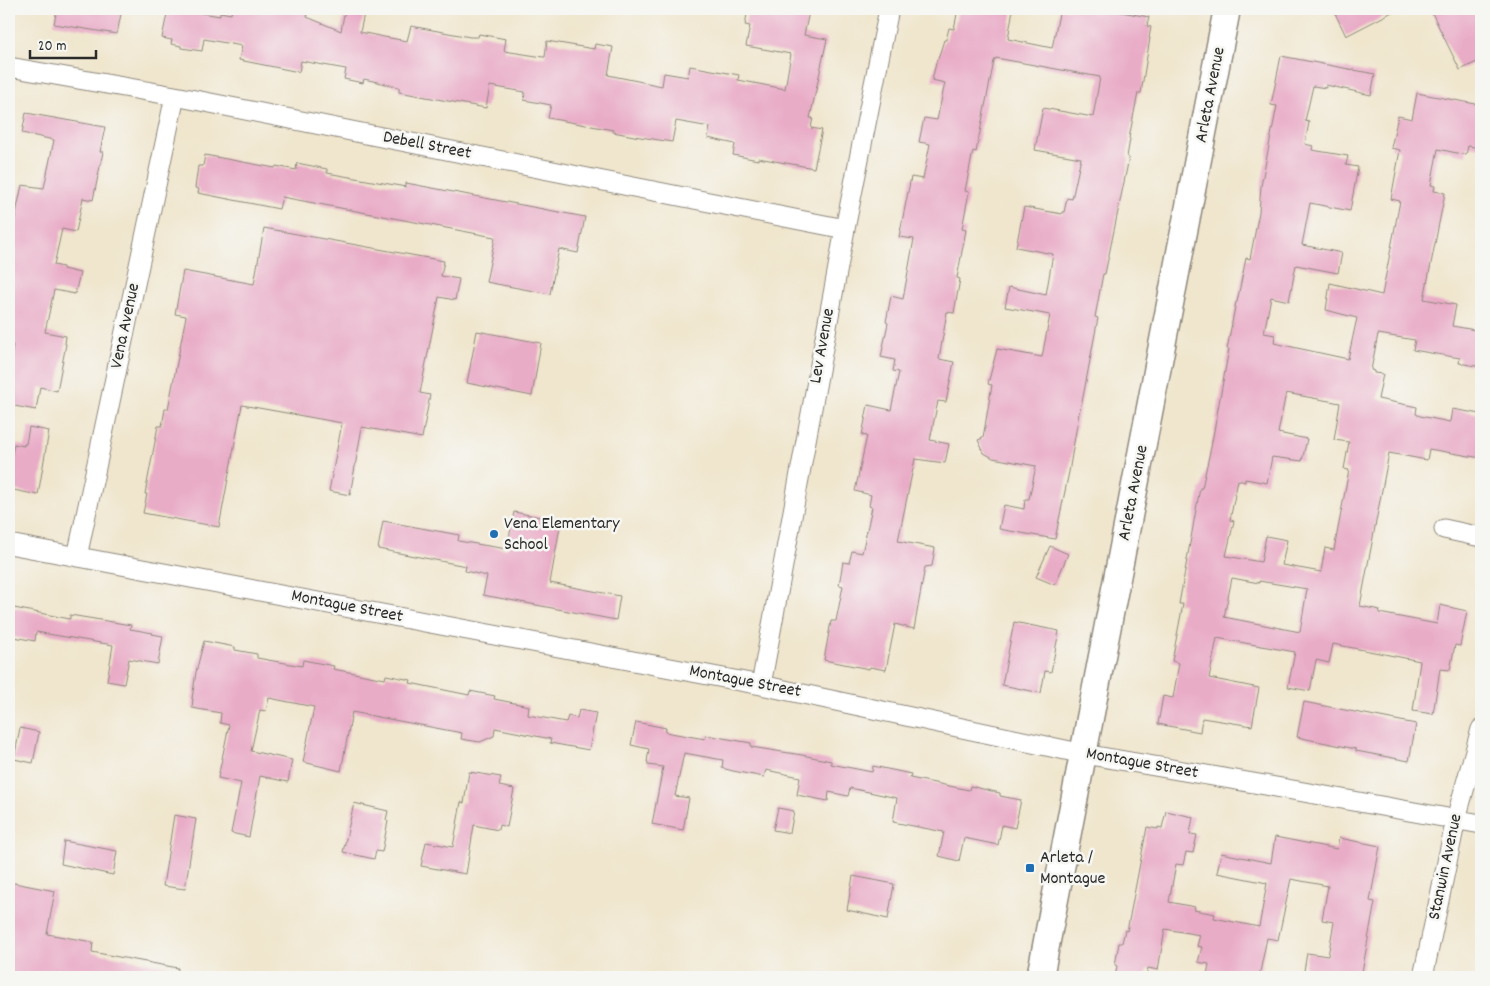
<svg xmlns="http://www.w3.org/2000/svg" width="1490" height="986" font-family="Dekko,sans-serif">
<style>
.building{fill:#e9acc7;fill-rule:evenodd}
.lines{fill:none;stroke-linecap:round;stroke-linejoin:round}
.minor-casing{stroke:#8e887c;stroke-width:21}
.secondary-casing{stroke:#8e887c;stroke-width:29}
.minor{stroke:#fff;stroke-width:19}
.secondary{stroke:#fff;stroke-width:26}
.poi-dot{fill:#1f6fb2;stroke:#f6f6f2;stroke-width:2}
.labels{text-anchor:middle;dominant-baseline:central;stroke-width:5;stroke-linejoin:round;paint-order:stroke}
.street-label{font-size:18px;fill:#2b2b2b;stroke:#f6f6f2}
.poi-label{font-size:18px;fill:#2b2b2b;stroke:#f6f6f2;text-anchor:start}
</style>
<rect width="100%" height="100%" fill="#f6f6f2"/>
<filter id="ink" filterUnits="userSpaceOnUse"><feTurbulence type="fractalNoise" baseFrequency=".02" numOctaves="2"/><feDisplacementMap in="SourceGraphic" scale="10" xChannelSelector="R" yChannelSelector="G"/><feConvolveMatrix kernelMatrix="1 2 1 2 8 2 1 2 1" color-interpolation-filters="sRGB"/></filter>
<filter id="wash" filterUnits="userSpaceOnUse"><feTurbulence type="fractalNoise" baseFrequency=".0096" numOctaves="4" result="noise"/><feDisplacementMap in="SourceGraphic" scale="20" xChannelSelector="R" yChannelSelector="G"/><feGaussianBlur stdDeviation="1.12" result="paint"/><feColorMatrix in="noise" values="0 0 0 0 0 0 0 0 0 0 0 0 0 0 0 0 0 1.4 0 .05"/><feComposite in="paint" operator="in"/></filter>
<g filter="url(#wash)">
<rect width="100%" height="100%" fill="#f0e6ce"/>
<g id="blocks">
<path class="building" d="M 57,9 L 122,9 L 117,34 L 54,24 Z
M 168,9 L 178,9 L 220,16 L 220,12 L 231,14 L 232,9 L 309,9 L 307,17 L 341,31 L 345,9 L 365,9 L 360,32 L 384,37 L 407,41 L 411,26 L 470,37 L 478,37 L 479,34 L 506,39 L 504,51 L 543,57 L 545,57 L 547,41 L 594,49 L 595,44 L 613,47 L 608,75 L 662,86 L 664,73 L 688,77 L 690,66 L 739,75 L 738,80 L 785,89 L 791,54 L 746,46 L 750,26 L 745,25 L 748,9 L 792,9 L 809,12 L 804,35 L 827,39 L 810,118 L 813,118 L 811,128 L 822,130 L 814,168 L 758,158 L 758,160 L 733,155 L 735,144 L 708,138 L 710,127 L 676,121 L 672,142 L 634,136 L 613,132 L 613,130 L 548,118 L 551,105 L 524,100 L 525,92 L 490,86 L 486,108 L 399,92 L 399,87 L 364,79 L 363,83 L 344,79 L 346,69 L 301,61 L 299,72 L 239,60 L 242,46 L 204,39 L 202,51 L 181,48 L 181,46 L 171,44 L 172,40 L 162,38 Z
M 958,9 L 1013,9 L 1008,39 L 1052,48 L 1060,9 L 1105,9 L 1149,17 L 1147,26 L 1151,27 L 1149,38 L 1150,38 L 1141,93 L 1138,93 L 1129,138 L 1130,139 L 1127,157 L 1129,158 L 1105,274 L 1103,274 L 1095,317 L 1098,318 L 1083,397 L 1079,413 L 1069,472 L 1055,539 L 999,529 L 1004,505 L 1024,509 L 1025,499 L 1029,499 L 1036,466 L 993,458 L 984,453 L 978,440 L 983,438 L 992,385 L 988,384 L 997,349 L 1042,357 L 1050,315 L 1005,307 L 1009,287 L 1046,295 L 1053,254 L 1016,247 L 1024,207 L 1062,214 L 1062,212 L 1064,212 L 1067,198 L 1072,199 L 1081,158 L 1035,150 L 1043,108 L 1093,117 L 1100,77 L 996,58 L 994,61 L 976,152 L 973,151 L 965,191 L 969,192 L 962,229 L 966,230 L 957,278 L 960,279 L 954,313 L 947,312 L 939,359 L 954,362 L 946,402 L 938,401 L 930,440 L 949,444 L 945,463 L 915,459 L 898,541 L 935,548 L 932,566 L 925,567 L 914,629 L 895,624 L 886,670 L 870,667 L 869,669 L 824,660 L 831,621 L 836,621 L 843,586 L 839,585 L 843,562 L 849,563 L 852,551 L 862,553 L 872,507 L 869,506 L 871,495 L 855,491 L 867,436 L 862,435 L 868,405 L 891,410 L 899,372 L 893,371 L 895,360 L 881,357 L 888,323 L 886,322 L 891,296 L 903,299 L 914,239 L 899,237 L 911,177 L 923,179 L 930,144 L 919,142 L 924,118 L 937,120 L 945,83 L 932,80 L 937,59 L 938,59 L 944,40 L 946,40 L 949,28 L 954,29 Z
M 1333,9 L 1398,9 L 1346,36 Z
M 1430,9 L 1481,9 L 1481,60 L 1460,70 Z
M 1281,56 L 1375,74 L 1371,95 L 1326,85 L 1326,88 L 1313,86 L 1305,121 L 1309,122 L 1305,144 L 1313,146 L 1312,150 L 1348,156 L 1346,165 L 1358,167 L 1350,211 L 1310,203 L 1302,245 L 1342,253 L 1338,273 L 1296,265 L 1289,301 L 1271,297 L 1264,333 L 1275,335 L 1274,343 L 1348,359 L 1357,318 L 1326,310 L 1330,283 L 1382,295 L 1400,201 L 1391,199 L 1400,150 L 1391,148 L 1398,116 L 1412,119 L 1417,93 L 1481,105 L 1481,148 L 1468,146 L 1466,155 L 1438,149 L 1431,185 L 1435,186 L 1434,191 L 1445,193 L 1424,299 L 1456,305 L 1452,326 L 1481,331 L 1481,367 L 1459,363 L 1460,358 L 1413,350 L 1415,340 L 1378,334 L 1371,370 L 1374,371 L 1374,373 L 1383,374 L 1378,399 L 1417,407 L 1416,414 L 1420,416 L 1450,422 L 1452,409 L 1481,414 L 1481,458 L 1429,449 L 1427,460 L 1389,453 L 1360,606 L 1380,610 L 1379,613 L 1437,624 L 1440,605 L 1467,611 L 1460,646 L 1455,645 L 1450,670 L 1440,669 L 1433,714 L 1413,711 L 1420,661 L 1333,644 L 1329,663 L 1316,660 L 1310,691 L 1288,687 L 1295,652 L 1217,638 L 1209,678 L 1259,688 L 1252,726 L 1202,718 L 1200,732 L 1158,724 L 1163,696 L 1173,698 L 1179,663 L 1172,661 L 1183,604 L 1179,604 L 1200,488 L 1202,488 L 1211,447 L 1229,349 L 1227,349 L 1236,302 L 1237,302 L 1246,258 L 1250,259 L 1259,212 L 1261,186 L 1277,106 L 1271,105 ZM 1286,393 L 1340,403 L 1334,440 L 1349,442 L 1344,469 L 1349,470 L 1334,550 L 1325,548 L 1321,572 L 1282,565 L 1287,540 L 1266,536 L 1261,562 L 1226,556 L 1234,521 L 1230,520 L 1238,480 L 1245,482 L 1245,479 L 1267,483 L 1272,457 L 1302,461 L 1307,439 L 1278,433 ZM 1232,578 L 1259,583 L 1259,581 L 1307,589 L 1300,632 L 1224,617 Z
M 26,113 L 105,127 L 100,152 L 103,152 L 93,200 L 83,198 L 76,232 L 62,229 L 54,265 L 63,267 L 63,269 L 80,273 L 75,294 L 54,290 L 45,332 L 66,336 L 65,344 L 66,344 L 57,391 L 40,387 L 36,410 L 9,405 L 9,369 L 13,345 L 9,344 L 12,323 L 9,322 L 9,226 L 13,227 L 22,185 L 44,188 L 54,140 L 22,133 Z
M 205,155 L 275,168 L 276,166 L 296,170 L 297,163 L 327,169 L 327,173 L 406,187 L 406,183 L 585,217 L 578,253 L 559,249 L 550,294 L 486,282 L 495,238 L 494,237 L 282,197 L 279,209 L 198,193 L 199,189 L 195,188 L 198,166 L 203,166 Z
M 264,228 L 444,261 L 441,276 L 459,279 L 455,300 L 439,297 L 420,393 L 430,395 L 422,438 L 362,427 L 350,495 L 329,491 L 342,423 L 242,405 L 219,527 L 143,513 L 147,494 L 145,494 L 158,426 L 162,426 L 165,409 L 168,409 L 186,316 L 175,314 L 183,271 L 254,284 Z
M 477,331 L 541,343 L 532,396 L 467,383 Z
M 29,427 L 49,431 L 38,495 L 9,489 L 9,453 L 12,454 L 14,444 L 24,446 L 24,444 L 26,444 Z
M 514,512 L 561,521 L 550,583 L 620,596 L 616,620 L 483,595 L 487,576 L 465,571 L 466,566 L 378,549 L 383,521 L 459,535 L 458,541 L 507,549 Z
M 1050,546 L 1068,554 L 1055,585 L 1036,577 Z
M 9,607 L 70,619 L 70,615 L 131,625 L 130,629 L 153,633 L 152,634 L 163,636 L 158,664 L 129,659 L 124,684 L 107,681 L 113,645 L 36,632 L 35,641 L 9,636 Z
M 1014,622 L 1059,631 L 1051,672 L 1045,671 L 1041,693 L 1002,685 Z
M 204,641 L 235,647 L 235,650 L 257,654 L 257,658 L 302,666 L 303,660 L 334,666 L 333,669 L 385,679 L 386,675 L 411,680 L 410,683 L 469,695 L 470,691 L 495,696 L 494,699 L 529,706 L 528,715 L 566,722 L 568,716 L 577,718 L 579,710 L 596,713 L 589,750 L 550,743 L 551,739 L 495,728 L 494,736 L 480,742 L 461,739 L 462,733 L 352,712 L 341,771 L 303,762 L 314,707 L 269,698 L 266,711 L 260,710 L 251,751 L 292,760 L 288,782 L 260,776 L 249,837 L 231,833 L 241,783 L 218,778 L 229,725 L 220,723 L 221,713 L 192,708 L 193,699 L 192,699 L 196,672 Z
M 1304,702 L 1416,724 L 1409,761 L 1356,751 L 1356,749 L 1297,737 Z
M 636,722 L 666,728 L 665,732 L 705,739 L 706,735 L 751,743 L 751,747 L 802,755 L 831,761 L 831,764 L 872,772 L 873,766 L 911,774 L 910,778 L 969,790 L 970,786 L 1000,793 L 1000,796 L 1021,800 L 1015,828 L 1002,825 L 998,845 L 964,838 L 959,861 L 939,856 L 944,832 L 893,822 L 897,798 L 850,788 L 848,796 L 829,792 L 828,801 L 797,795 L 800,777 L 766,770 L 764,777 L 733,771 L 722,768 L 723,760 L 684,753 L 675,796 L 689,798 L 683,830 L 652,824 L 663,767 L 648,765 L 648,762 L 647,762 L 649,749 L 631,745 Z
M 20,728 L 39,732 L 33,763 L 14,759 Z
M 469,772 L 501,777 L 499,786 L 514,789 L 507,827 L 499,825 L 498,830 L 474,825 L 466,874 L 421,866 L 426,842 L 453,847 L 461,802 L 464,803 Z
M 354,803 L 388,811 L 386,820 L 388,821 L 382,852 L 376,851 L 374,859 L 343,852 Z
M 778,808 L 794,811 L 790,833 L 773,830 Z
M 1166,811 L 1193,817 L 1190,834 L 1197,835 L 1193,853 L 1186,852 L 1183,865 L 1176,864 L 1169,902 L 1195,907 L 1194,910 L 1215,914 L 1214,918 L 1259,927 L 1267,883 L 1217,873 L 1221,853 L 1271,863 L 1275,837 L 1337,849 L 1339,838 L 1380,846 L 1370,901 L 1375,902 L 1361,977 L 1303,977 L 1307,953 L 1328,956 L 1334,922 L 1322,920 L 1328,886 L 1291,879 L 1278,940 L 1267,938 L 1259,977 L 1220,977 L 1207,975 L 1209,964 L 1198,962 L 1202,947 L 1197,946 L 1200,935 L 1165,929 L 1158,970 L 1148,968 L 1146,977 L 1115,977 L 1117,966 L 1115,965 L 1119,943 L 1122,943 L 1125,930 L 1127,931 L 1147,827 L 1158,829 L 1158,827 L 1162,828 Z
M 174,815 L 196,819 L 185,889 L 163,886 Z
M 64,841 L 117,851 L 113,875 L 61,864 Z
M 853,876 L 894,884 L 888,919 L 847,910 Z
M 9,882 L 55,891 L 47,934 L 93,942 L 92,952 L 178,968 L 177,977 L 9,977 Z"/>
</g>
</g>
<g filter="url(#ink)">
<use href="#blocks" fill-opacity="0" stroke="#8e887c" stroke-width="1"/>
<g class="lines">
<g class="minor-casing">
<path id="minor" d="M 9,67 L 175,96 L 845,229
M 1444,529 L 1481,537
M 9,544 L 761,685 L 1084,754 L 1265,785 L 1481,824
M 77,557 L 175,96
M 761,685 L 845,229 L 889,9
M 1423,977 L 1456,819 L 1481,729"/>
</g>
<g class="secondary-casing">
<path id="secondary" d="M 1040,977 L 1227,9"/>
</g>
<use href="#minor" class="minor"/>
<use href="#secondary" class="secondary"/>
</g>
</g>
<g class="poi-dot">
<circle cx="494" cy="534" r="5"/>
<rect x="1025" y="863" width="10" height="10" rx="2.5"/>
</g>
<g class="labels">
<g class="street-label">
<text transform="translate(1211 95) rotate(-79)">Arleta Avenue</text>
<text transform="translate(427 146) rotate(11)">Debell Street</text>
<text transform="translate(126 326) rotate(-78)">Vena Avenue</text>
<text transform="translate(823 346) rotate(-80)">Lev Avenue</text>
<text transform="translate(1134 493) rotate(-79)">Arleta Avenue</text>
<text transform="translate(347 607) rotate(11)">Montague Street</text>
<text transform="translate(745 682) rotate(11)">Montague Street</text>
<text transform="translate(1142 764) rotate(10)">Montague Street</text>
<text transform="translate(1446 867) rotate(-78)">Stanwin Avenue</text>
</g>
<g class="poi-label">
<text x="504" y="524">Vena Elementary<tspan x="504" dy="21">School</tspan></text>
<text x="1040" y="858">Arleta /<tspan x="1040" dy="21">Montague</tspan></text>
</g>
</g>
<rect width="1490" height="986" fill="none" stroke="#f6f6f2" stroke-width="30"/>
<path d="M30 50v8h66v-8" fill="none" stroke="#2b2b2b" stroke-width="2.5"/>
<text x="38" y="50" font-size="15" fill="#2b2b2b" stroke="#f6f6f2" stroke-width="4" paint-order="stroke">20 m</text>
</svg>
